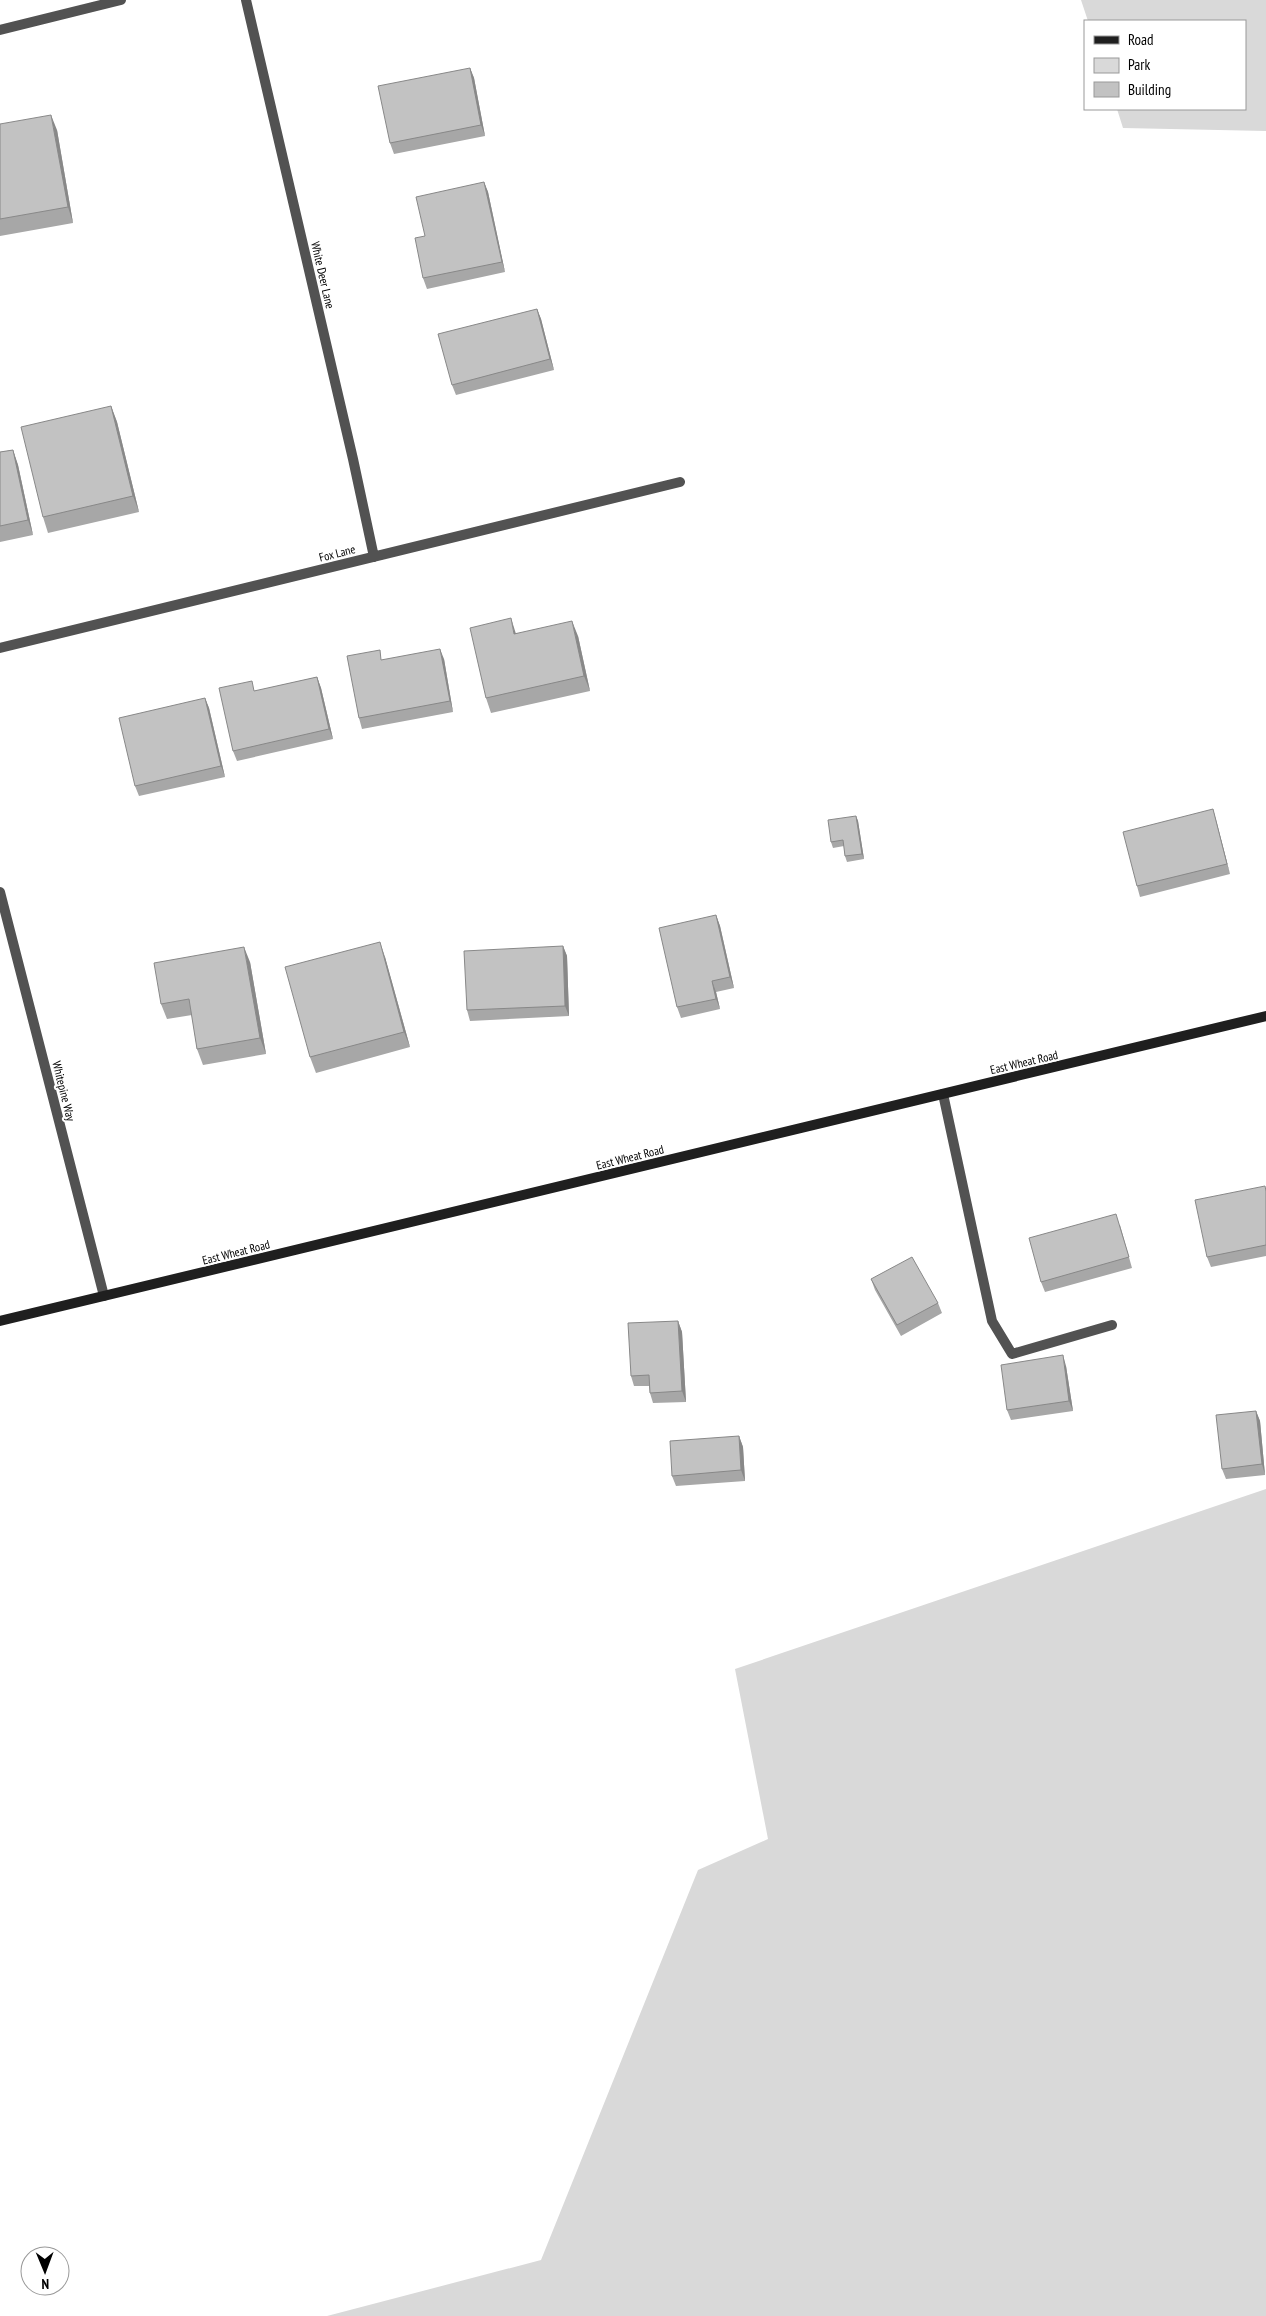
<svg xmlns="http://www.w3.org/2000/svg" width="1266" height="2316" font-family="'PT Sans Narrow',sans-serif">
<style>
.green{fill:#d9d9d9}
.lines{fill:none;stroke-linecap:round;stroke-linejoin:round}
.lane{stroke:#525252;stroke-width:10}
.street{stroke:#525252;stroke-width:10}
.secondary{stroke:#1f1f1f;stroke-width:10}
.wall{fill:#a7a7a7}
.shaded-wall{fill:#888}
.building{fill:#c2c2c2;stroke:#888}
.labels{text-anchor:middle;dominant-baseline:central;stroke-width:4;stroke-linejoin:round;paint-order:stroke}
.street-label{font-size:12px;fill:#000;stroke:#fff}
</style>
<rect width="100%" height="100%" fill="#fff"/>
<path class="green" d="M 1081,0 L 1266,0 L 1266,131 L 1123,128 L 1117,109 L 1245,109 L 1245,21 L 1088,21 Z
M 1266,1489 L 1266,2316 L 327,2316 L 541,2260 L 698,1870 L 768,1839 L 735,1669 Z"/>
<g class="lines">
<path class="lane" d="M 943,1094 L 992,1321 L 1012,1354 L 1112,1325"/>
<path class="street" d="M 246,0 L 353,459 L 374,557
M 0,30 L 121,0
M 0,648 L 680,482
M 0,892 L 104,1296"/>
<path class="secondary" d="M 0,1321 L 1266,1016"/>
</g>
<path class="wall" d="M 470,68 L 474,78 L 485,136 L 394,154 L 390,143 Z
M 0,124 L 57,130 L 73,223 L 0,236 Z
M 484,182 L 488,192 L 505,272 L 427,289 L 423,278 L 425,236 Z
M 537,309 L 541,319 L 554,370 L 456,395 L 452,385 Z
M 111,406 L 117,422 L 139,512 L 48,533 L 43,517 Z
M 13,450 L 18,465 L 33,535 L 0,542 L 0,452 Z
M 516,633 L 578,636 L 590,691 L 491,713 L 486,698 Z
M 444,659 L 453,712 L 362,729 L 359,718 L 383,660 Z
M 317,677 L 321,688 L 333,739 L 237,761 L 233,751 L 255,691 Z
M 205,698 L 209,708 L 225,777 L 139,796 L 135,786 Z
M 1213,809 L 1216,820 L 1230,874 L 1140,897 L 1137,886 Z
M 856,816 L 858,821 L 864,859 L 847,862 L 845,856 L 844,846 L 833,848 L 831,842 Z
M 716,915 L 720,926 L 734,988 L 716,992 L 720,1009 L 681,1018 L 677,1007 Z
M 563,946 L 567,956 L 569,1016 L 470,1021 L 467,1010 Z
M 385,957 L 410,1047 L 316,1073 L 310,1057 Z
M 250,962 L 266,1054 L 203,1065 L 197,1049 L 192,1015 L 167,1019 L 161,1004 Z
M 1266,1189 L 1266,1256 L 1211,1267 L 1207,1257 Z
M 1120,1225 L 1132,1268 L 1045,1292 L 1041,1282 Z
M 871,1279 L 938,1303 L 942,1313 L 901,1336 L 875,1290 Z
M 678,1321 L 682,1332 L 686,1402 L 653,1403 L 650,1393 L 649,1386 L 634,1386 L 631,1376 Z
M 1066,1366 L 1073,1411 L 1011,1420 L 1007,1410 Z
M 1256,1411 L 1260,1421 L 1265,1475 L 1226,1479 L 1222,1469 Z
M 739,1436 L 743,1447 L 745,1481 L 676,1486 L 672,1476 Z"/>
<path class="shaded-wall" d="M 470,68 L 474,78 L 485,136 L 481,125 Z
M 51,115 L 57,130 L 73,223 L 68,207 Z
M 484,182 L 488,192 L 505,272 L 502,262 Z
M 537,309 L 541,319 L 554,370 L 550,359 Z
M 111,406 L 117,422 L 139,512 L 133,496 Z
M 13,450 L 18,465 L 33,535 L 28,520 Z
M 511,618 L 516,634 L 514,634 Z
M 572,621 L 578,636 L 590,691 L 584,676 Z
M 440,649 L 444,659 L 453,712 L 450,701 Z
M 317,677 L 321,688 L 333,739 L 329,729 Z
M 205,698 L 209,708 L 225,777 L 221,766 Z
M 1213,809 L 1216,820 L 1230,874 L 1227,864 Z
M 856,816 L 858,821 L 864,859 L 862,854 Z
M 716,915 L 720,926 L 734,988 L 730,977 Z
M 380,942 L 385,957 L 410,1047 L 404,1032 Z
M 563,946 L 567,956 L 569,1016 L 565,1006 Z
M 244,947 L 250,962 L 266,1054 L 260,1038 Z
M 712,981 L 716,992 L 720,1009 L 716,999 Z
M 678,1321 L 682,1332 L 686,1402 L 682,1391 Z
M 1063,1355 L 1066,1366 L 1073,1411 L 1069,1401 Z
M 1256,1411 L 1260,1421 L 1265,1475 L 1262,1464 Z
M 739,1436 L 743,1447 L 745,1481 L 741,1470 Z"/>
<path class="building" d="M 470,68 L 481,125 L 390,143 L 378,86 Z
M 51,115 L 68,207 L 0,219 L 0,124 Z
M 484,182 L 502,262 L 423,278 L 415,238 L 425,236 L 416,197 Z
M 537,309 L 550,359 L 452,385 L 438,334 Z
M 111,406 L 133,496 L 43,517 L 21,427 Z
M 13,450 L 28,520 L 0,526 L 0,452 Z
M 511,618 L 514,634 L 572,621 L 584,676 L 486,698 L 470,628 Z
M 440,649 L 450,701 L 359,718 L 347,656 L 380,650 L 381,660 Z
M 317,677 L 329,729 L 233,751 L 219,688 L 252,681 L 254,691 Z
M 205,698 L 221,766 L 135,786 L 119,718 Z
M 1213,809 L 1227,864 L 1137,886 L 1123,832 Z
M 856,816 L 862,854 L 845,856 L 843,840 L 831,842 L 828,820 Z
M 716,915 L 730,977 L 712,981 L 716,999 L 677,1007 L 659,928 Z
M 380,942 L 404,1032 L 310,1057 L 285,967 Z
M 563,946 L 565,1006 L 467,1010 L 464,951 Z
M 244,947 L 260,1038 L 197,1049 L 189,999 L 161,1004 L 154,963 Z
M 1265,1186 L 1266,1191 L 1266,1245 L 1207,1257 L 1195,1200 Z
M 1116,1214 L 1129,1257 L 1041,1282 L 1029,1238 Z
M 912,1257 L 938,1303 L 897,1325 L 871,1279 Z
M 678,1321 L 682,1391 L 650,1393 L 649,1375 L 631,1376 L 628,1323 Z
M 1063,1355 L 1069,1401 L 1007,1410 L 1001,1365 Z
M 1256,1411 L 1262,1464 L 1222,1469 L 1216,1415 Z
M 739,1436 L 741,1470 L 672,1476 L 670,1441 Z"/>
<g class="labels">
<g class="street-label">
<text transform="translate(323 275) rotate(77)">White Deer Lane</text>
<text transform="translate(337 553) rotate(-14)">Fox Lane</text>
<text transform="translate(1024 1062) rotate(-13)">East Wheat Road</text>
<text transform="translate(64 1091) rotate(76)">Whitepine Way</text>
<text transform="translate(630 1157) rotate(-14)">East Wheat Road</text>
<text transform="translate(236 1252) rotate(-14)">East Wheat Road</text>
</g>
</g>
<rect x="1084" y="20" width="162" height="90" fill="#ffffff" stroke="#999999"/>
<rect x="1094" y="36" width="25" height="8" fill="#1f1f1f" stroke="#999999"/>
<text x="1128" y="45" font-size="15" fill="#000000">Road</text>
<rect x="1094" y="58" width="25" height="15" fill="#d9d9d9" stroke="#999999"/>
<text x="1128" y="70" font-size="15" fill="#000000">Park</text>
<rect x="1094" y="82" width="25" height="15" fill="#c2c2c2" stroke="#999999"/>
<text x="1128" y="95" font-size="15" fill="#000000">Building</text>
<g transform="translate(45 2271) rotate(179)"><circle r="24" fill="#ffffff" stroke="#999999"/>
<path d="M0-4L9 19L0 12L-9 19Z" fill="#000000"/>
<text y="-8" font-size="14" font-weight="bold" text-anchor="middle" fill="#000000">N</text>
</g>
</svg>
